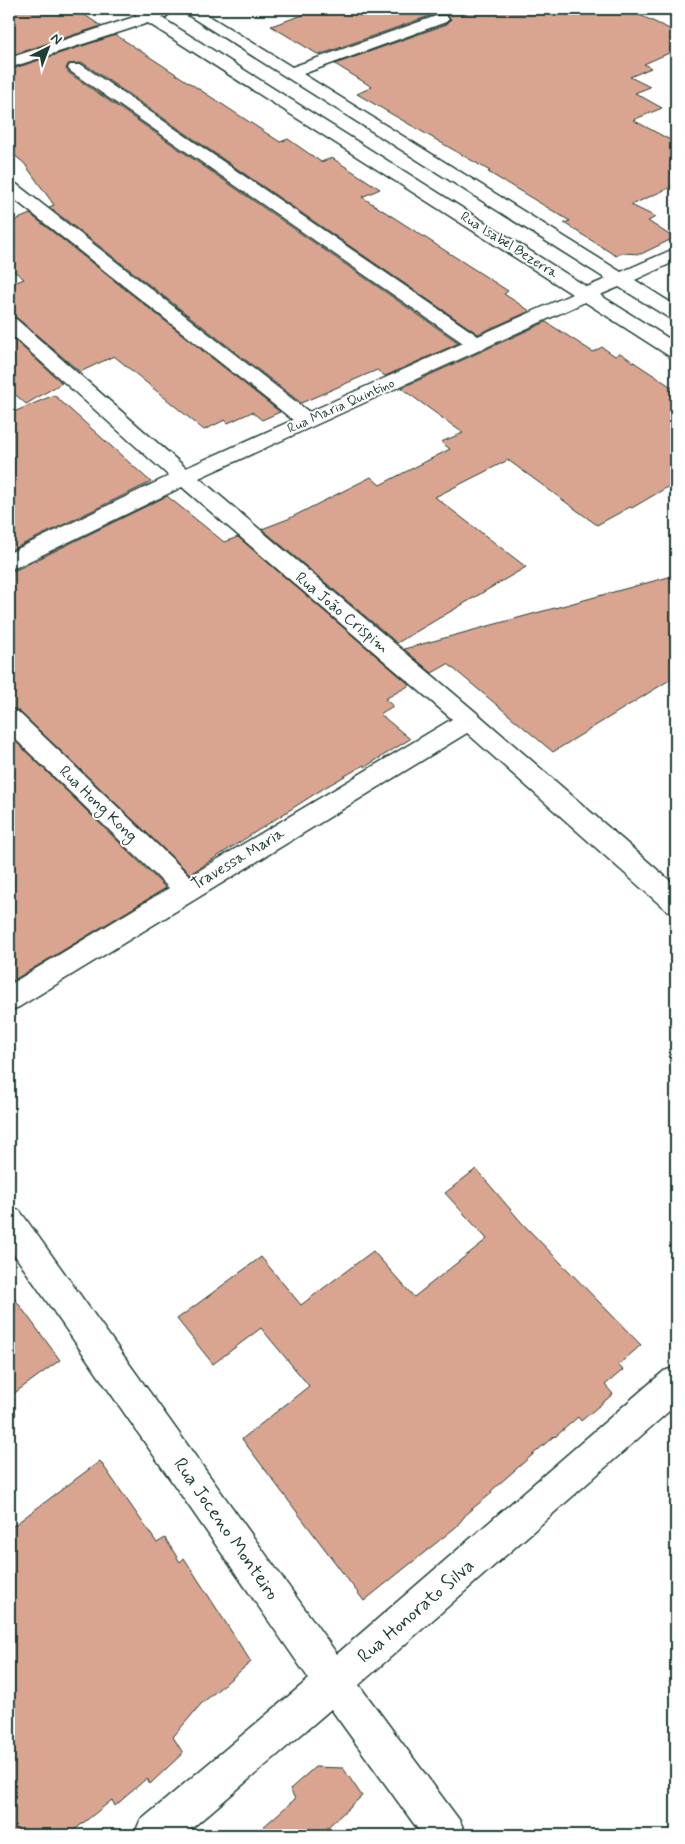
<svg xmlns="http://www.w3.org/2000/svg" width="685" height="1844" font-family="Mynerve,sans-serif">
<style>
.building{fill:#daa590;stroke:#1f3d34}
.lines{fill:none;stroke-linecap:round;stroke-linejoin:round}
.minor-casing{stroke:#1f3d34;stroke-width:3}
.minor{fill:#fff;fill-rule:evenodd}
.labels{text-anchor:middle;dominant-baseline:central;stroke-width:4;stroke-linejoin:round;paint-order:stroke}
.far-street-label{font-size:14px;fill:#1f3d34;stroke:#fff}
.street-label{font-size:16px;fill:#1f3d34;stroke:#fff}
.near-street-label{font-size:19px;fill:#1f3d34;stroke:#fff}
</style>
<rect width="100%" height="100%" fill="#fff"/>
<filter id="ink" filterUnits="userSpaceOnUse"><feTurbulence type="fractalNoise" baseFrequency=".02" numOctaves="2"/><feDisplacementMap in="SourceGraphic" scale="10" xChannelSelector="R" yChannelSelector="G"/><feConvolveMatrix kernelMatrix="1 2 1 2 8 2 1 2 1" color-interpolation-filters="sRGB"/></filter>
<g filter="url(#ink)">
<path class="building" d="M 9,9 L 76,9 L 101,26 L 9,56 Z
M 320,9 L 627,9 L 676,32 L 676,50 L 644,64 L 651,68 L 630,77 L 650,87 L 635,93 L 662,108 L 633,120 L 676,143 L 676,185 L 631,205 L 656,217 L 648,221 L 674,238 L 641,254 L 622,253 L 616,256 L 564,223 L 570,221 L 488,172 L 490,171 L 357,94 L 372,87 L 335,64 L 447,24 L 451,19 L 447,15 L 435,14 L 319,55 L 271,26 Z
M 116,35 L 280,142 L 288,139 L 321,162 L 332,158 L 380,189 L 362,197 L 508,291 L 504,294 L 530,311 L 478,334 L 83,63 L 68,64 L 66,69 L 69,73 L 459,343 L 385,376 L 377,370 L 301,403 L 49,207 L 54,205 L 24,163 L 9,151 L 9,70 Z
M 30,214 L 280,412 L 262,420 L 252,412 L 228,423 L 225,420 L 204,430 L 114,356 L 80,372 L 17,318 L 9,315 L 9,285 L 24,279 L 9,267 L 9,223 Z
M 546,322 L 593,352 L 602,347 L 615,356 L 620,353 L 676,390 L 676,482 L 632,508 L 630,507 L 597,525 L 508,460 L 435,497 L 526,567 L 397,643 L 262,529 L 288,519 L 371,477 L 380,485 L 450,449 L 441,442 L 463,433 L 401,388 Z
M 9,335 L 62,383 L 26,404 L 9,389 Z
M 54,395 L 151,482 L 9,551 L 9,414 Z
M 167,496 L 224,542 L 238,537 L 410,685 L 385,699 L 393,706 L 380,714 L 410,739 L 365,767 L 364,765 L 324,788 L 190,874 L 19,711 L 9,707 L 9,571 L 18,569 Z
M 676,575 L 676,676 L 553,752 L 448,664 L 432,673 L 404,649 Z
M 9,735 L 166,888 L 9,983 Z
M 476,1169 L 522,1223 L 641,1345 L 618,1365 L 623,1370 L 605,1385 L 613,1394 L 581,1421 L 578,1417 L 555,1437 L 554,1436 L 491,1491 L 492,1493 L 468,1512 L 456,1527 L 364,1601 L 242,1439 L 309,1386 L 261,1328 L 213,1364 L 177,1319 L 261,1257 L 301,1305 L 373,1251 L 414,1297 L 487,1239 L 445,1193 Z
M 9,1291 L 60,1360 L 9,1397 Z
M 100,1461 L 157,1543 L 165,1538 L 180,1562 L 184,1558 L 251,1662 L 201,1704 L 173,1737 L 183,1753 L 150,1784 L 147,1778 L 115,1806 L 112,1800 L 68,1835 L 9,1835 L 9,1529 Z
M 315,1767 L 343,1768 L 362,1796 L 319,1835 L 254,1835 L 295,1799 L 290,1789 Z"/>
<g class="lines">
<g class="minor-casing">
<path id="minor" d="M 130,9 L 147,9 L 151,11 L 161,9 L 167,10 L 170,13 L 167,16 L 162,18 L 587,287 L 606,279 L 183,12 L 180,9 L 198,9 L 292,67 L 436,16 L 446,16 L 449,19 L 446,22 L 303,74 L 621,272 L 676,248 L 676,261 L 635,280 L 676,306 L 676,320 L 669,318 L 619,287 L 600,295 L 676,343 L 676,358 L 669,356 L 585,302 L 199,478 L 478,714 L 676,886 L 676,913 L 666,910 L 467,733 L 19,1007 L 9,1011 L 9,985 L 169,888 L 9,733 L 9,709 L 18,712 L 190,876 L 452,719 L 182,487 L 17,567 L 9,569 L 9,553 L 169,476 L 9,333 L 9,317 L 16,319 L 186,468 L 293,420 L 9,195 L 9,182 L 15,183 L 309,412 L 463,343 L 70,71 L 68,68 L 70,65 L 82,65 L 478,336 L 572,294 L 148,23 L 9,68 L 9,58 L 137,16 Z
M 9,1207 L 20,1211 L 337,1654 L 664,1371 L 676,1367 L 676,1405 L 359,1685 L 460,1821 L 466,1835 L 422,1835 L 331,1709 L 184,1835 L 134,1835 L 140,1821 L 309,1679 L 9,1247 Z"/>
</g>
<use href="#minor" class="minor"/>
</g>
</g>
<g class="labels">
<g class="far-street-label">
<text transform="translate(509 245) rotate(32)">Rua Isabel Bezerra</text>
<text transform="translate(341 406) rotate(-24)">Rua Maria Quintino</text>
</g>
<g class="street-label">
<text transform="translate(342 613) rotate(40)">Rua João Crispim</text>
<text transform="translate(98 804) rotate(44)">Rua Hong Kong</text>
<text transform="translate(238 859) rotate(-31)">Travessa Maria</text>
</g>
<g class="near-street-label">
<text transform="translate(226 1529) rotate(55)">Rua Joceno Monteiro</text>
<text transform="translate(416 1611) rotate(-41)">Rua Honorato Silva</text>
</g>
</g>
<rect width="685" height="1844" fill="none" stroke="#fff" stroke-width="30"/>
<rect x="15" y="15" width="655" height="1814" fill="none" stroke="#1f3d34" stroke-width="2" filter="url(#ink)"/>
<g transform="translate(48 48) rotate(42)" stroke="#ffffff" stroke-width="4" paint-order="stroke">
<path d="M0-4L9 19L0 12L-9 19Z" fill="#1f3d34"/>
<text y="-8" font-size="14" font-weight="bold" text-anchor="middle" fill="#1f3d34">N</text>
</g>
</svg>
